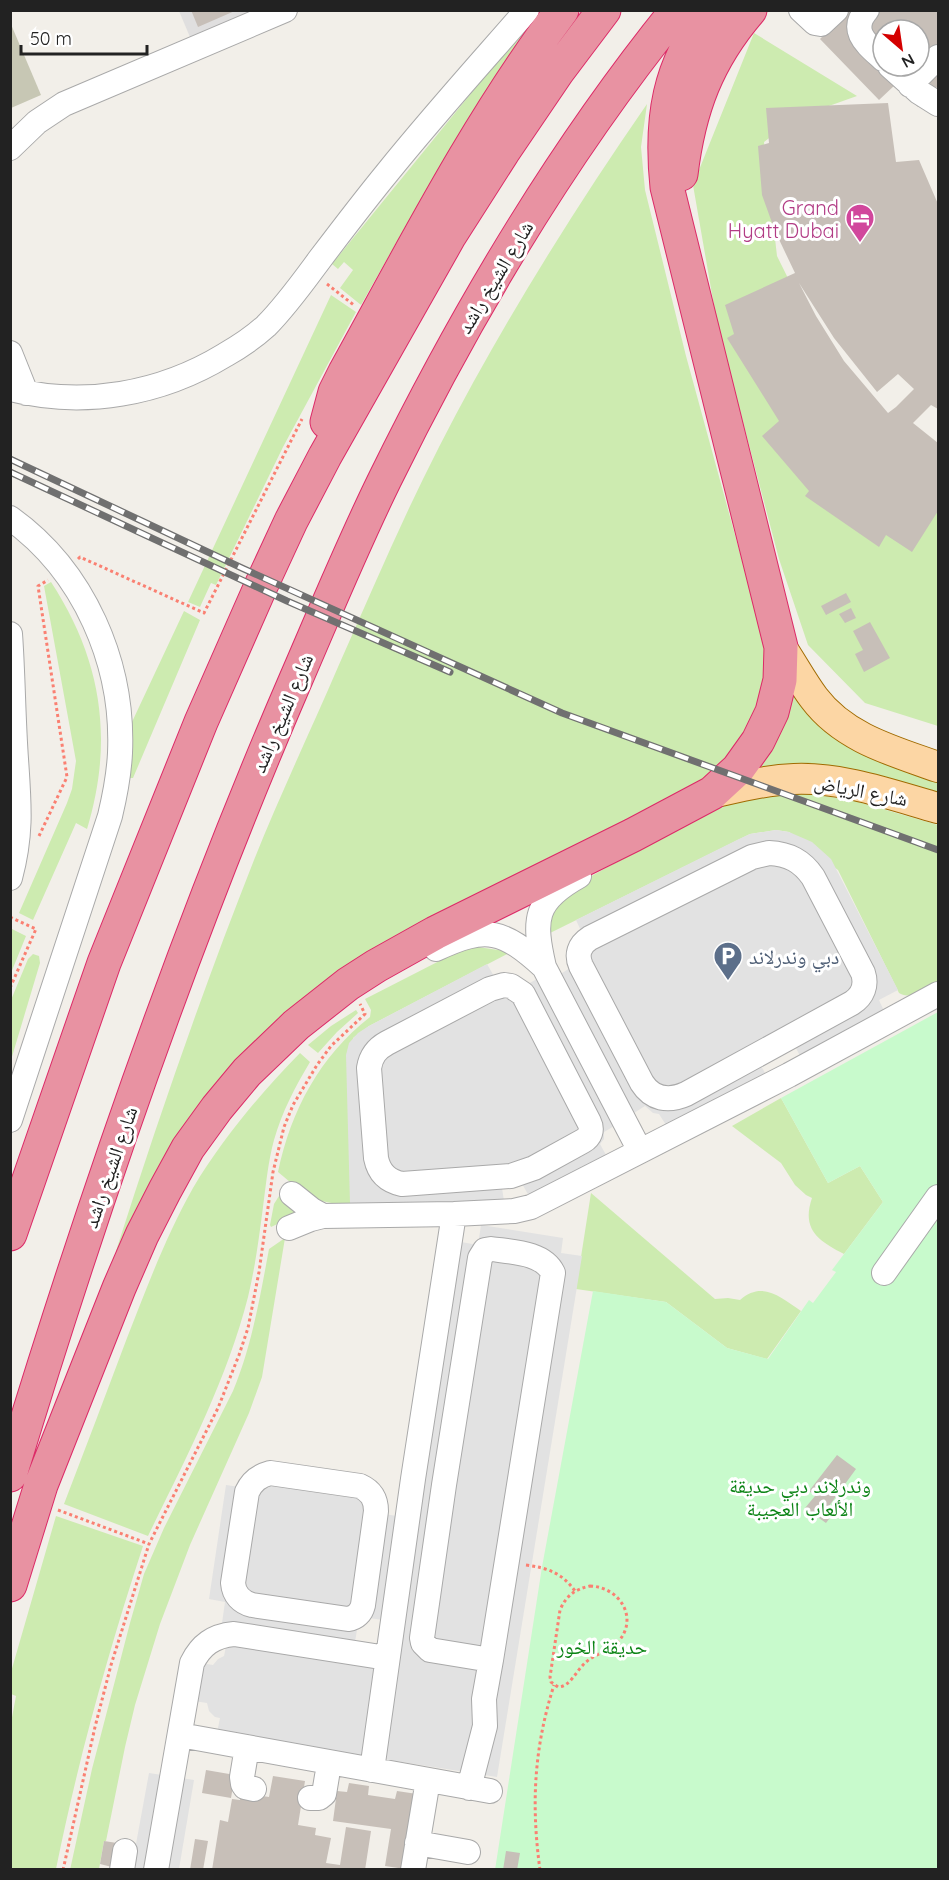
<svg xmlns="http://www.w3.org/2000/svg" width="949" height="1880" font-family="Quicksand,'Noto Naskh Arabic',sans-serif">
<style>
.residential{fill:#e0dfdf}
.construction{fill:#c7c7b4}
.grass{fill:#cdebb0}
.park{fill:#c8facc}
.parking{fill:#e2e2e2}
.building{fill:#c7bfb8;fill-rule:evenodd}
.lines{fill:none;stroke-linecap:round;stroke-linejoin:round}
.minor-casing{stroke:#a9a9a9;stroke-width:26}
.major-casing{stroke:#a06b00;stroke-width:32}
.highway-casing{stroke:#dc2a67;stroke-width:35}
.path{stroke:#fa8072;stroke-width:3;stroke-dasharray:3 3;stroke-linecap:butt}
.minor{stroke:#fff;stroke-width:24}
.major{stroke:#fcd6a4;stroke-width:30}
.highway{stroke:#e892a2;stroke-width:33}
.rail-casing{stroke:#707070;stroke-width:7}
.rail{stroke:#fff;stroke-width:4.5;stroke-dasharray:14;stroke-linecap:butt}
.labels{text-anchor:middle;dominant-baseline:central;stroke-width:6;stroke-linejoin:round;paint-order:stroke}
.hotel-label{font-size:20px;fill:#b23c85;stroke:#fff;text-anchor:end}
.street-label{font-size:20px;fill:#222;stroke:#fff}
.service-label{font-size:20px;fill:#4e5e75;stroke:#fff;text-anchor:start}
.park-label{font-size:20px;fill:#0c8416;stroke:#fff}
</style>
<rect width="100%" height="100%" fill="#f2efe9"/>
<path class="residential" d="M 179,11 L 252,11 L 190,37 Z"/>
<path class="construction" d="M 10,22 L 41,95 L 11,108 L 10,108 Z"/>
<path class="grass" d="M 538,11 L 543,11 L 455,143 L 404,229 L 361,305 L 340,288 L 353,270 L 344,262 L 338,269 L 332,264 Z
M 754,33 L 857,96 L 795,118 L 764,142 L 777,256 L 830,363 L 888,434 L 938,452 L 938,726 L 865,703 L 808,645 L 779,559 L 717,323 L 693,185 Z
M 647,104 L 641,147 L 645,190 L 686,356 L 764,641 C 767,674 760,717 739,744 C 728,758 714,770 702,782 L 324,982 C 295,1004 268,1028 242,1055 L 119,1252 L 116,1251 C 158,1119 203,989 254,860 C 280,795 310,732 338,667 C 371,593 402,519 439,447 C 500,328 571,214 647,104 Z
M 331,295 L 356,312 L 283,447 L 216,585 L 211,583 L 200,607 L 188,602 Z
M 51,582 C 102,660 114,740 87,829 L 76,823 L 33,920 L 19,913 L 67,803 L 72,789 L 76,761 L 44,586 Z
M 184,611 L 200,620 L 133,778 L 130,778 L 132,722 Z
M 792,690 L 938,777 L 938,796 L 758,769 Z
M 807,793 L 855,801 L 938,825 L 938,981 C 927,987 911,1001 899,993 L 838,870 L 789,832 L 776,830 L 750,834 L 542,937 L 561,893 L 692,820 L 728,803 L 767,795 Z
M 12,929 L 26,936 L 11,973 L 10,932 Z
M 478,947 L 511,952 L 369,1026 L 353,1038 L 350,1204 C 312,1204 305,1194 278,1172 C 291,1110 320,1056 370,1017 L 371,1010 L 365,999 L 451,955 L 468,949 Z
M 33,954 L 39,956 L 40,963 L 11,1060 L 11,1000 L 28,959 Z
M 356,1010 L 358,1013 L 337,1032 L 318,1053 L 308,1045 L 331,1026 Z
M 300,1053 L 310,1062 C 295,1087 282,1112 274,1140 C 268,1162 266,1185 263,1207 C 259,1238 255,1268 248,1297 C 226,1382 186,1458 148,1536 L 64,1504 C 85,1449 106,1394 127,1338 C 147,1287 166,1236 193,1188 C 223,1138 260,1094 300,1053 Z
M 781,1098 L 828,1183 L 860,1166 L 883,1202 L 844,1254 C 819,1241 801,1230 812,1198 L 806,1195 L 795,1185 L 781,1163 L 732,1126 Z
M 591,1193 L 715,1299 L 728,1298 L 740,1300 C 763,1280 781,1298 801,1311 L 767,1359 L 727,1348 L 666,1302 L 576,1289 Z
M 279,1196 L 303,1212 L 271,1227 L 270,1225 L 274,1204 Z
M 285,1238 L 262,1377 L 249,1413 L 190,1545 L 160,1624 L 135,1705 L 125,1747 L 106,1841 L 104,1841 L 99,1869 L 70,1870 L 92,1769 L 130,1623 L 144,1574 L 164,1528 L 233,1391 C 252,1345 260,1297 269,1249 Z
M 56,1516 L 143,1546 C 108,1653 78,1760 56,1869 L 11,1869 L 10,1728 L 16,1696 L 11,1694 L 11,1672 Z"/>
<path class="park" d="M 938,1012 L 938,1869 L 495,1870 L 542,1567 L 593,1291 L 666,1302 L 727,1348 L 768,1359 L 809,1300 L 813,1303 L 836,1272 L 832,1270 L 883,1202 L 860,1166 L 828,1183 L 781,1098 Z"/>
<path class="parking" d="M 776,830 L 789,832 L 812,842 L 831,859 L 898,990 L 879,1000 L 884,1011 L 800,1056 L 794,1044 L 759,1062 L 765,1073 L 666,1125 L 659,1114 L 653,1113 L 645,1106 L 634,1113 L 559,975 L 570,968 L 582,933 L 576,920 L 739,839 L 750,834 Z
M 487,964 L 495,978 L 526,985 L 537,979 L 616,1125 L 604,1132 L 604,1139 L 600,1144 L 606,1155 L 529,1196 L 521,1182 L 502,1188 L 504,1201 L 350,1204 L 346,1055 L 349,1043 L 358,1033 L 369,1026 Z
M 481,1225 L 563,1238 L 561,1253 L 582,1256 L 497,1777 L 217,1733 L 220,1718 L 215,1717 L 209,1711 L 207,1703 L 194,1701 L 200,1663 L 213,1665 L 218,1659 L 224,1656 L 227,1642 L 392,1667 L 461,1242 L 478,1245 Z
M 357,1478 L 384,1514 L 397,1516 L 383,1620 L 369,1618 L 365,1626 L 357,1630 L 355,1642 L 222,1623 L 225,1602 L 209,1599 L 226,1485 L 240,1487 Z
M 149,1773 L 194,1780 L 179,1869 L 111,1870 L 117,1841 L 136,1844 Z"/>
<path class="building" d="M 191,10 L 237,10 L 198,27 Z
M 849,10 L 938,10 L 938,86 L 918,107 L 896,84 L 879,100 L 820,39 ZM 883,30 L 919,30 L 919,66 L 883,66 Z
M 888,103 L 896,162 L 919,160 L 938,204 L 938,409 L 931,405 L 913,423 L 938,443 L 938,511 L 912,552 L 886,535 L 879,547 L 805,496 L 809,491 L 762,436 L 779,421 L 727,338 L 734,334 L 725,305 L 795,273 L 775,231 L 762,195 L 758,146 L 769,143 L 766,108 ZM 799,283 L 834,338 L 877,392 L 898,374 L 914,389 L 896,407 L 888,413 L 844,361 L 816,316 Z
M 846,593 L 851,602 L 826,615 L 821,606 Z
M 851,608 L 856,618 L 845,623 L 839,614 Z
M 870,622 L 890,658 L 864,672 L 855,654 L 863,650 L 853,631 Z
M 837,1455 L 856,1469 L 829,1506 L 835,1511 L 826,1523 L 805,1508 L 815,1496 L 809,1491 Z
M 206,1770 L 235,1775 L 231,1798 L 202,1793 Z
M 273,1776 L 305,1781 L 298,1825 L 316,1828 L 315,1835 L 331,1838 L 326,1863 L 340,1865 L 346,1827 L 371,1831 L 365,1870 L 212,1870 L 220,1820 L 228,1822 L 232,1799 L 240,1800 L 241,1793 L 269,1797 Z
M 349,1783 L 369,1786 L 368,1795 L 395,1799 L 397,1791 L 417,1794 L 405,1869 L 385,1866 L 391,1829 L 333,1821 L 337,1791 L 347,1792 Z
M 195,1839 L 208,1841 L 203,1870 L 190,1870 Z
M 104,1841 L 117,1843 L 112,1867 L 100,1864 Z
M 506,1851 L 520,1853 L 517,1870 L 503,1870 Z"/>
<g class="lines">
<g class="minor-casing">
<path id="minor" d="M 801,10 L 815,23 L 821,24 L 836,10
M 867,10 C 848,31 868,45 883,59
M 890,66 L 919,92 L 938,104
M 910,85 L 938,57
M 10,148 L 37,122 L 64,104 L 285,10
M 10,353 L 26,393
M 10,389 C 84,408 161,394 225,355 C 239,347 254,337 266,326 C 286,306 303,282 320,259 C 342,230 364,201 387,173 C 432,117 480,64 527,10
M 10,518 C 84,571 124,663 120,753 C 119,774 115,795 110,816 L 10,1120
M 10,634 C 13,675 13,717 16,759 C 19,804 22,833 10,878
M 769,853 C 789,854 802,861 813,877 L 863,973 C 867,985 863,996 852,1003 L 686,1094 C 668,1102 652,1099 642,1083 L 581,966 C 576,955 579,945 590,938 L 752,857 Z
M 579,876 C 534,901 533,919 544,967 L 640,1151
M 436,949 C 487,925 503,930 544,967
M 504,985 L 511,986 L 523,994 L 589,1122 C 593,1130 590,1137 583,1141 L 534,1168 L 511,1176 L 402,1184 C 388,1181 379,1173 376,1158 L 369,1068 C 371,1056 376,1049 387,1043 L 490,989 Z
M 292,1194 L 312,1210 L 323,1216
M 289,1228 L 311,1219 L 323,1216 L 454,1214 L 514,1211 L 531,1207 L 789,1075 L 938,994
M 491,1249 C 511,1252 543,1252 553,1273 L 491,1660 L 430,1650 L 423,1643 L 422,1638 L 444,1485 L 480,1258 L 485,1250 Z
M 884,1273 L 938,1197
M 270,1473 L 360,1486 C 371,1491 376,1499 376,1511 L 363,1605 C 361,1613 356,1618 348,1619 L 252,1605 C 241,1602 234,1595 233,1583 L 247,1492 C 252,1481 259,1476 270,1473 Z
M 180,1735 L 490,1791
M 247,1747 L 242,1777 L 243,1784 L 245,1787 L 254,1789
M 372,1770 L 413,1479 L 454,1214
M 469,1788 L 485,1726 L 484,1699 L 491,1660
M 310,1798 L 319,1798 L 324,1794 L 327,1776
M 417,1843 L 468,1852
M 122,1870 L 125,1851
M 156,1870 L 192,1663 C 201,1645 213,1636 234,1634 L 387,1658
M 413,1870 L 428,1780"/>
</g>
<g class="major-casing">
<path id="major" d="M 781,647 C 792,663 802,682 814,698 C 844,738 893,751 938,767
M 712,793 C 739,787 766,780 794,779 C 843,777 892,795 938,808"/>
</g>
<g class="highway-casing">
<path id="highway" d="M 681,174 C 689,109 707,60 750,10
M 327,422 L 335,392 L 345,372 C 413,249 477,123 562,10
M 10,1234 L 104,963 L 201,722 L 260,588 L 291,521 L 325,456 L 450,235 L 503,152 L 558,71 L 604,10
M 10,1475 C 92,1205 184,938 296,679 C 325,612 353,544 385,479 C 466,314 561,153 677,10
M 10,1585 L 41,1485 L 119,1288 L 142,1235 L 165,1190 L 188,1148 L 217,1108 L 247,1072 L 296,1025 L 348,984 L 376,966 L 435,933 L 633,835 L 712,793 L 738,769 L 758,741 L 772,712 L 780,680 L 781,647 L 667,187 C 660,119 668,66 711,10"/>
</g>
<path class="path" d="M 327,284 L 355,306
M 78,559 L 80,557 L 204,613 L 302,419
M 39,836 L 67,777 L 38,586 L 48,580
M 10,917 L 36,929 L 10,988
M 58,1510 L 149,1544
M 526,1565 C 548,1568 562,1573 575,1591
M 590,1586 C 620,1587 640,1619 617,1643 C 608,1652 594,1654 585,1663 C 576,1671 570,1687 558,1687 L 551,1682 L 550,1677 L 560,1610 C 566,1596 575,1589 590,1586 Z
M 63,1870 L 95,1727 L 111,1665 L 149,1544 L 218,1408 L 239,1355 L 248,1328 L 259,1272 L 273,1172 L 284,1127 L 293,1105 L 317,1065 L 331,1046 L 365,1014 L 360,1004
M 540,1870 C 531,1804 534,1748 554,1685"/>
<use href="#minor" class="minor"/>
<use href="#major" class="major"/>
<use href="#highway" class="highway"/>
<g class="rail-casing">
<path id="rail" d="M 10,459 L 244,569 L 562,713 L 938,850
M 10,472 L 287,601 L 450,672"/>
</g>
<use href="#rail" class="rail"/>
</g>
<defs>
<g id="hotel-pin" transform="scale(1.5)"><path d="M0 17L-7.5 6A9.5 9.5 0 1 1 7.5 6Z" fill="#d1479c" stroke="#fff"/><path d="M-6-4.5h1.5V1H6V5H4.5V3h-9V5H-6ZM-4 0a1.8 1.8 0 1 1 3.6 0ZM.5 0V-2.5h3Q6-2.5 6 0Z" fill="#fff"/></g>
<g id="parking-pin" transform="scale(1.5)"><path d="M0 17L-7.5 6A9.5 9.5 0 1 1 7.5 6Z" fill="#5c6f8a" stroke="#fff"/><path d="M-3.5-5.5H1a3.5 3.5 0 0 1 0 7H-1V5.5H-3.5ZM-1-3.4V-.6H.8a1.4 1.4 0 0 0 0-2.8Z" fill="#fff"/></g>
</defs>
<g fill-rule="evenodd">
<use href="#hotel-pin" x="860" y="218"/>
<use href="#parking-pin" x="728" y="956"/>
</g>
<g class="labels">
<g class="hotel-label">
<text x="839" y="207">Grand<tspan x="839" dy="23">Hyatt Dubai</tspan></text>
</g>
<g class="street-label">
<text transform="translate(495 277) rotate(-59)">شارع الشيخ راشد</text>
<text transform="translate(282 713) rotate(-67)">شارع الشيخ راشد</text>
<text transform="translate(861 790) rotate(11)">شارع الرياض</text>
<text transform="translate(110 1167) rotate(-71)">شارع الشيخ راشد</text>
</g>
<g class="service-label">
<text x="749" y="956">دبي وندرلاند</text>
</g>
<g class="park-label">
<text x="800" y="1485">وندرلاند دبي حديقة<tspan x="800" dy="23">الألعاب العجيبة</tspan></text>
<text x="602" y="1646">حديقة الخور</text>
</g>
</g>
<rect width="949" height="1880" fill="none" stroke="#222222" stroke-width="24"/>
<g transform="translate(901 48) rotate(151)"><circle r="28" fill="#ffffff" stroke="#a7a7a7" stroke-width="1.5"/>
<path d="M0-4.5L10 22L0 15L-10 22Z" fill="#d40000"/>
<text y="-9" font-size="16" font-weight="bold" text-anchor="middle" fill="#222222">N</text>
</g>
<path d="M21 45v9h126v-9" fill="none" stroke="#222222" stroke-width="3"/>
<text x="30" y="45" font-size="18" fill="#222222" stroke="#ffffff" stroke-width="4.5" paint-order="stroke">50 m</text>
</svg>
